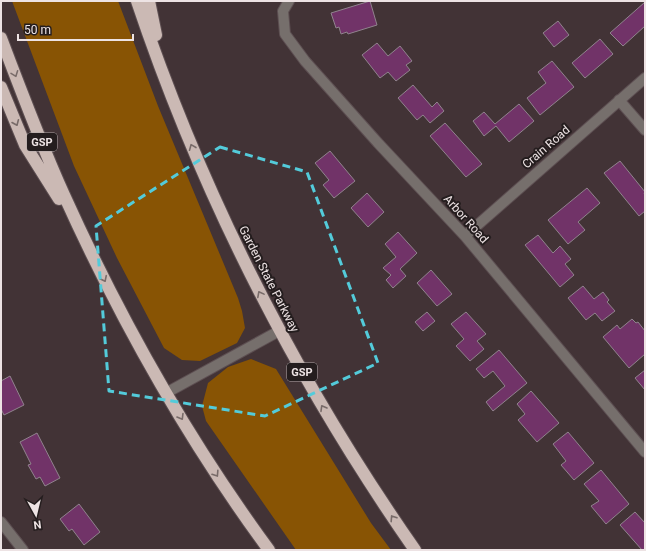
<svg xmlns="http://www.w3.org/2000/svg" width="646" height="551" font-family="Roboto,sans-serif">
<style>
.green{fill:#885404}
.building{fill:#713368;stroke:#90838d}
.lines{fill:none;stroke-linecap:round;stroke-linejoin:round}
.minor-casing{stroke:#5d4f52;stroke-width:12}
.highway-casing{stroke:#5d4f52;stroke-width:14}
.minor{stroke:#766f6c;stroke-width:10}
.highway{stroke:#cbb9b4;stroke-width:12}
.oneway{stroke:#786b69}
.marked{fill:none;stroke:#53cbda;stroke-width:3;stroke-dasharray:8 5;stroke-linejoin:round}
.labels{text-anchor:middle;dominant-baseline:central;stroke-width:4;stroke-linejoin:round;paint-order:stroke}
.shield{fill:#241d1e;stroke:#b1a8a9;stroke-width:1}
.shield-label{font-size:11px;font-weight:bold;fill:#ede3e4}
.street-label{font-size:12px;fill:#ede3e4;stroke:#241d1e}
</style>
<rect width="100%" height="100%" fill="#423336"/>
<path class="green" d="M 12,1 L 118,1 L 158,106 L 238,298 L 242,311 L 245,328 L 237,343 L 200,361 L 182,360 L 164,348 L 117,258 L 74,166 Z
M 251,359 L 276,369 L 371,523 L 391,550 L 296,550 L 206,421 L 202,406 L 208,383 L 228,367 Z"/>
<path class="building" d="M 370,1 L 377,25 L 348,34 L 347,32 L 341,34 L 339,27 L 336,28 L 331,13 Z
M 645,2 L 645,26 L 623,46 L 610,33 Z
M 558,21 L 569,35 L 554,47 L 543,33 Z
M 600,39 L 613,54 L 585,78 L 572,63 Z
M 377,43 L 388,56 L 400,46 L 412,61 L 406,65 L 410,70 L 396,81 L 388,72 L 380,78 L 362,55 Z
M 552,61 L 574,87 L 540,115 L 527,98 L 546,83 L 538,72 Z
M 413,85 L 432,107 L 437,102 L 444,111 L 430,123 L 423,115 L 417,120 L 398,98 Z
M 519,104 L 534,121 L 509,142 L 496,126 L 484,136 L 473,121 L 484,112 L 495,124 Z
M 445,123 L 482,164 L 466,177 L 430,136 Z
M 330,151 L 355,181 L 334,198 L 323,185 L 329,180 L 315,163 Z
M 620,161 L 645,192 L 644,193 L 645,195 L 645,211 L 639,216 L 604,173 Z
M 587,188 L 600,203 L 578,222 L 585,230 L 568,244 L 548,220 Z
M 367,193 L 384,212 L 368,227 L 351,208 Z
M 398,232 L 417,253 L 400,269 L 406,276 L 393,288 L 386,280 L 391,275 L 383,268 L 396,257 L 385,244 Z
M 538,235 L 553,253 L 560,246 L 571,259 L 565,264 L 574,275 L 560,287 L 525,245 Z
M 431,270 L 452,294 L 437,306 L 417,283 Z
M 583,286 L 594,299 L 603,292 L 609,300 L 607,302 L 615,311 L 602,321 L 595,313 L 586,320 L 568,298 Z
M 427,312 L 435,321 L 423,331 L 415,322 Z
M 466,312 L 486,334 L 477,341 L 484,349 L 470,361 L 456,346 L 464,339 L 451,324 Z
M 632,319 L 636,323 L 638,322 L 645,331 L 645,354 L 629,368 L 603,337 L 617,325 L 620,329 Z
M 499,350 L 527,383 L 493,411 L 486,402 L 505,386 L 493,371 L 484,378 L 476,369 Z
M 645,370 L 645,390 L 635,378 Z
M 10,376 L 24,405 L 4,415 L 1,409 L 1,381 Z
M 531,391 L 559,423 L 537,442 L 518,420 L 525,414 L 517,404 Z
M 568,432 L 594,463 L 574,480 L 561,465 L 566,461 L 553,444 Z
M 37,433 L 60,478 L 45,486 L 40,477 L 36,479 L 28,465 L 31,464 L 20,442 Z
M 601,470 L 629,504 L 606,524 L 591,506 L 599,501 L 584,484 Z
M 79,504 L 100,532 L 84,545 L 72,529 L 69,531 L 60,519 Z
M 635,512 L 645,523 L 645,550 L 642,550 L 620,525 Z"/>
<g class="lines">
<g class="minor-casing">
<path id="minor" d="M 289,1 L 283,11 L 285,34 L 305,61 L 378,143 L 465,236 L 645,452
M 619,100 L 645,130
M 465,236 L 645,78
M 166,393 L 279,331
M 1,522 L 23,550"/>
</g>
<g class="highway-casing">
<path id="highway" d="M 137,1 C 203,197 297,381 415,550
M 149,1 L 156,35
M 1,38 C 21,91 41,144 64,195 C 120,319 188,440 269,550
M 1,87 L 25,145 L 59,199"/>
</g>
<use href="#minor" class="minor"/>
<use href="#highway" class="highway"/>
</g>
<defs><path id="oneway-chevron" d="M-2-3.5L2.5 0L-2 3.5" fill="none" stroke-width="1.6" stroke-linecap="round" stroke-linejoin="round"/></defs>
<g class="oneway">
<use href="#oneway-chevron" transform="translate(15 74) rotate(69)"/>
<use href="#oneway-chevron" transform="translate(16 123) rotate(67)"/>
<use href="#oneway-chevron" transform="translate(192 147) rotate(-112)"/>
<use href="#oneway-chevron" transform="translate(104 279) rotate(64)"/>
<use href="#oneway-chevron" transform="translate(260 294) rotate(-118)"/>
<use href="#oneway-chevron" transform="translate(323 408) rotate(-120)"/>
<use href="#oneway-chevron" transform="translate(181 417) rotate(59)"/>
<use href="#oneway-chevron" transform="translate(216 474) rotate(57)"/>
<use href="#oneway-chevron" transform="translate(393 518) rotate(-123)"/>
</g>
<path class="marked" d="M 220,147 L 307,172 L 378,363 L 265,416 L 109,391 L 96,226 Z"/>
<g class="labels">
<g class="shield">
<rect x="27" y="133" width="30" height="18" rx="3"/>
<rect x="287" y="363" width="30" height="18" rx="3"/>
</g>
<g class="shield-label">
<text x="42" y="142">GSP</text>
<text x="302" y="372">GSP</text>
</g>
<g class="street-label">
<text transform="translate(546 147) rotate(-41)">Crain Road</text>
<text transform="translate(466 219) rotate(48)">Arbor Road</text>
<text transform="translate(269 279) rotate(63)">Garden State Parkway</text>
</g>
</g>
<rect width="646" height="551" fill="none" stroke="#ede3e4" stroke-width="4"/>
<g transform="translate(36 515) rotate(172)" stroke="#241d1e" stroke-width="3" paint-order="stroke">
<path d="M0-3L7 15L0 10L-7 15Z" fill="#ede3e4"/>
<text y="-6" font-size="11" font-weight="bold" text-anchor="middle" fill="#ede3e4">N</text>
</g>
<path d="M18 34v6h115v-6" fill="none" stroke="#ede3e4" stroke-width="2"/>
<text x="24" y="34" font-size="12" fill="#ede3e4" stroke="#241d1e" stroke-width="3" paint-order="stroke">50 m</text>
</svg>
